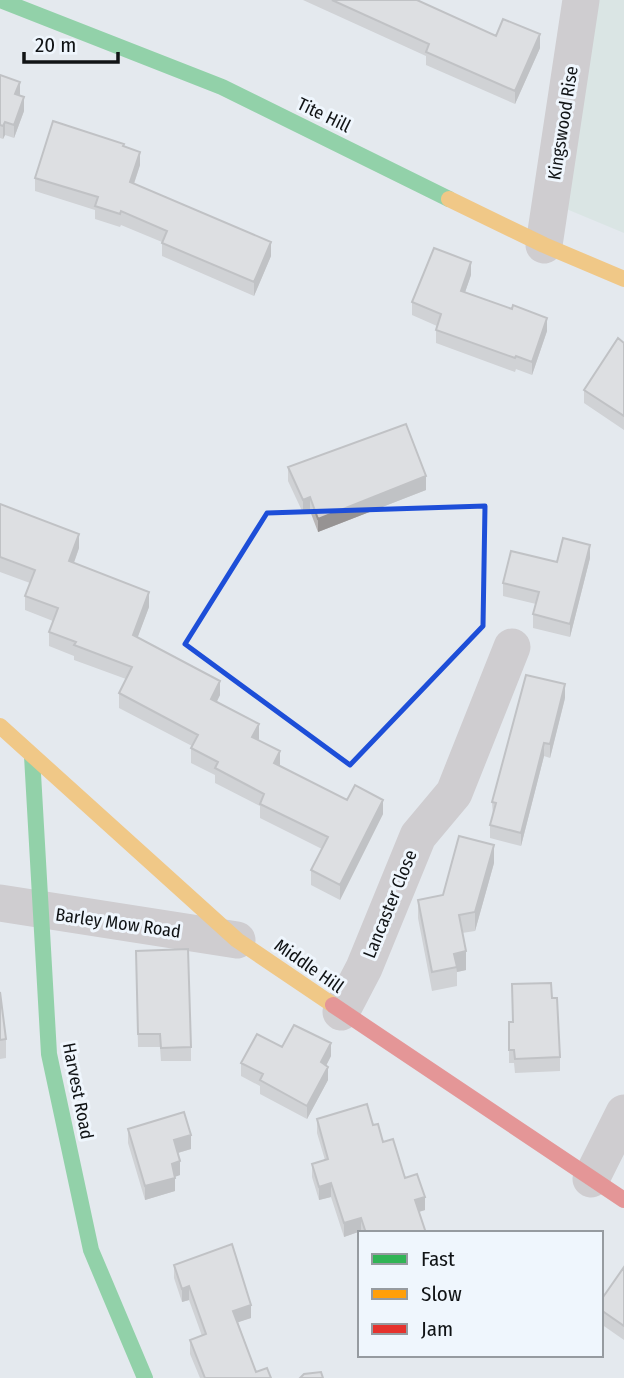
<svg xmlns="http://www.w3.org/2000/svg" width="624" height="1378" font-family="'Fira Sans Condensed',sans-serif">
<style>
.green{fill:#cfdfd8}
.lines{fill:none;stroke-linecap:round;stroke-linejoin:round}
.street{stroke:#b5aaaa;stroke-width:37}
.fast{stroke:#30b455;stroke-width:16}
.slow{stroke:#ff9f0a;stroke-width:16}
.jam{stroke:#e5322d;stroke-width:16}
.wall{fill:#b8b5b5}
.shaded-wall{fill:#969393}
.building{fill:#d6d2d2;stroke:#969393;stroke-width:2}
.marked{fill:none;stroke:#1d4ed8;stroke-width:5;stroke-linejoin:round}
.labels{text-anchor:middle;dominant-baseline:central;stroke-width:6;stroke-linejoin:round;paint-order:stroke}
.street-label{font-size:18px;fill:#101315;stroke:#eff6fd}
</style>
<rect width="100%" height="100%" fill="#e4e9ee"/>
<path class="green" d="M 583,0 L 624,0 L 624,233 L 564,208 Z"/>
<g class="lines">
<path class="street" d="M 544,245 L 581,0
M 0,903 L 237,940
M 341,1012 L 364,968 L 418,836 L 454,793 L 512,647
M 591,1179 L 624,1113"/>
<path class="fast" d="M 0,0 L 222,87 L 449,199
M 32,756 L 49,1054 L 91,1250 L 145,1378"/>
<path class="slow" d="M 449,199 L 544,245 L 624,279
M 0,726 L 237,940 L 333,1005"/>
<path class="jam" d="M 333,1005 L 624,1200"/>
</g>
<path class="wall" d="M 303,0 L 417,0 L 496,36 L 540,48 L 515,104 L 426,65 L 426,56 Z
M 0,75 L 20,96 L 24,111 L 14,138 L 5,135 L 3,139 L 0,138 Z
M 124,147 L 140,165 L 134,184 L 271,256 L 254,296 L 162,256 L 162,242 L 121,225 L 120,227 L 95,219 L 95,210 L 35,191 L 35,178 Z
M 471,275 L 465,292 L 547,331 L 532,375 L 516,369 L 515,372 L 436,343 L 436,330 L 437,326 L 412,315 L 412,302 Z
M 624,343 L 624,430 L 584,403 L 584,390 Z
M 288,467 L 426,490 L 318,532 L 310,511 L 303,513 L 288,481 Z
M 0,504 L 79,548 L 74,563 L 149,607 L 137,638 L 220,695 L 216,702 L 259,739 L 258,740 L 280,765 L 280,766 L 347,800 L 383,814 L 340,900 L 311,885 L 311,870 L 322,849 L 260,818 L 260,806 L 215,783 L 215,775 L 191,763 L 191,748 L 192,746 L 119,708 L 119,693 L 126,679 L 74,660 L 74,656 L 49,646 L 49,632 L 53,621 L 25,610 L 25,596 L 30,583 L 0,572 Z
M 590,558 L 570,637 L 533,628 L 533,614 L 536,604 L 503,596 L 503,583 L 557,562 Z
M 565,698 L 550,758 L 544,756 L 521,846 L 490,838 L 490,825 L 493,815 L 492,802 Z
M 494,863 L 475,931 L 462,933 L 466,970 L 457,972 L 457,986 L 432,991 L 418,918 L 418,900 L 443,895 Z
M 136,951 L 191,1047 L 191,1061 L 161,1061 L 160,1047 L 138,1047 Z
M 0,992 L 6,1039 L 6,1058 L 0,1059 Z
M 552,998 L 560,1057 L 560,1071 L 515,1073 L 514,1063 L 509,1063 L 509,1022 L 513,1022 Z
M 282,1047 L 331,1056 L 326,1065 L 328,1080 L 307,1119 L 260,1094 L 260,1086 L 241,1076 L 241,1063 Z
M 317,1119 L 373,1125 L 425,1210 L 419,1212 L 426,1233 L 362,1233 L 361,1231 L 344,1237 L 331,1197 L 319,1200 L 312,1177 L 312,1164 L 325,1160 L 317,1133 Z
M 128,1129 L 191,1149 L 178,1153 L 180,1175 L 175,1176 L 175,1191 L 145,1200 L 128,1143 Z
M 174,1265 L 251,1318 L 238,1322 L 256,1372 L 271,1378 L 200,1378 L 190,1354 L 190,1340 L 202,1336 L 189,1300 L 182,1302 L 174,1278 Z
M 624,1267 L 624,1340 L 601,1324 L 601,1300 Z"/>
<path class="shaded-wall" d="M 540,34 L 540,48 L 515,104 L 515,91 Z
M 20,82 L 20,95 L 15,94 Z
M 24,97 L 24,111 L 14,138 L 14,125 Z
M 5,122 L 5,135 L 3,139 L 3,126 Z
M 140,152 L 140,165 L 130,195 L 130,182 Z
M 271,242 L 271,256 L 254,296 L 254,282 Z
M 471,262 L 471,275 L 461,304 L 461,291 Z
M 547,318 L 547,331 L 532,375 L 532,362 Z
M 426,476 L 426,490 L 318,532 L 318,519 Z
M 310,497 L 310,511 L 303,513 L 303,500 Z
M 79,534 L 79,548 L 69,576 L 69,561 Z
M 590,545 L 590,558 L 570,637 L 570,624 Z
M 149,592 L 149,607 L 133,650 L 133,635 Z
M 220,681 L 220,695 L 211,714 L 211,699 Z
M 565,684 L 565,698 L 550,758 L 550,744 Z
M 259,724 L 259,739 L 252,751 L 252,737 Z
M 544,743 L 544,756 L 521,846 L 521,833 Z
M 280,751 L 280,765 L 274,778 L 274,763 Z
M 383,800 L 383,814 L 340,900 L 340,885 Z
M 494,845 L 494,863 L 475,931 L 475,912 Z
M 466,951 L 466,970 L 457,972 L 454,954 Z
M 331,1043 L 331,1056 L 321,1076 L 321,1062 Z
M 328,1067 L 328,1080 L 307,1119 L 307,1106 Z
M 191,1135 L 191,1149 L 174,1154 L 174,1140 Z
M 180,1161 L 180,1175 L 172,1178 L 172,1164 Z
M 175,1178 L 175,1191 L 145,1200 L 145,1186 Z
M 331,1183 L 331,1197 L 319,1200 L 319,1187 Z
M 425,1197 L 425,1210 L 415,1213 L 415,1200 Z
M 361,1218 L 361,1231 L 344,1237 L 344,1223 Z
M 189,1286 L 189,1300 L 182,1302 L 182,1289 Z
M 251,1305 L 251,1318 L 233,1324 L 233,1311 Z"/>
<path class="building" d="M 332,0 L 417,0 L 496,36 L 503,19 L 540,34 L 515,91 L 426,52 L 429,44 Z
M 0,75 L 20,82 L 15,94 L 24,97 L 14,125 L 5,122 L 3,126 L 0,125 Z
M 53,121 L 124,144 L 123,146 L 140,152 L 130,182 L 271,242 L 254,282 L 162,243 L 167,231 L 121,211 L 120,214 L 95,206 L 98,197 L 35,178 Z
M 434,248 L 471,262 L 461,291 L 512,309 L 513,305 L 547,318 L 532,362 L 516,356 L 515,358 L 436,330 L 441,314 L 412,302 Z
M 618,338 L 624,343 L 624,416 L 584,390 Z
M 406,424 L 426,476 L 318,519 L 310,497 L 303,500 L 288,467 Z
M 0,504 L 79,534 L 69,561 L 149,592 L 133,635 L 220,681 L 211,699 L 259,724 L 252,737 L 280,751 L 274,763 L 347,800 L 355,785 L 383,800 L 340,885 L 311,870 L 328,837 L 260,804 L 264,794 L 215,768 L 218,762 L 191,748 L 198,735 L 119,693 L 132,667 L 74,645 L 76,642 L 49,632 L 58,608 L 25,596 L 35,570 L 0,557 Z
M 563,538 L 590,545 L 570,624 L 533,614 L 539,592 L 503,583 L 511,551 L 557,562 Z
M 526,675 L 565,684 L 550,744 L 544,743 L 521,833 L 490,825 L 496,803 L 492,802 Z
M 459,836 L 494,845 L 475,912 L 459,915 L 466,951 L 454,954 L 457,967 L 432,972 L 418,900 L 443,895 Z
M 188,949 L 191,1047 L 161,1048 L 160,1034 L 138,1034 L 136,951 Z
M 551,983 L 552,998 L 557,998 L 560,1057 L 515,1059 L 514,1050 L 509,1050 L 509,1022 L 513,1022 L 512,984 Z
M 0,992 L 6,1039 L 0,1040 Z
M 294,1025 L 331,1043 L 321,1062 L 328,1067 L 307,1106 L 260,1080 L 263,1074 L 241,1063 L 257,1034 L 282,1047 Z
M 367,1104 L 373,1125 L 378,1124 L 383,1142 L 393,1139 L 405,1178 L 417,1174 L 425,1197 L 415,1200 L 426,1233 L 366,1233 L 361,1218 L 344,1223 L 331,1183 L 319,1187 L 312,1164 L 328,1159 L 317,1119 Z
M 184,1112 L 191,1135 L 174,1140 L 180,1161 L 172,1164 L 175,1178 L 145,1186 L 128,1129 Z
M 232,1244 L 251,1305 L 233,1311 L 256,1372 L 267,1368 L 271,1378 L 205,1378 L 190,1340 L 206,1334 L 189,1286 L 182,1289 L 174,1265 Z
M 624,1267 L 624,1326 L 601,1310 L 601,1300 Z
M 321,1372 L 323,1378 L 300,1378 L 304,1374 Z"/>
<path d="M0 0H624V1378H0ZM 485,506 L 483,626 L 350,765 L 185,644 L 267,513 Z" fill="#e4e9ee" fill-opacity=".55" fill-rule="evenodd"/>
<path class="marked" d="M 485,506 L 483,626 L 350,765 L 185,644 L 267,513 Z"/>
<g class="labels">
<g class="street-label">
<text transform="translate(324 115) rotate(26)">Tite Hill</text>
<text transform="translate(563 123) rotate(-81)">Kingswood Rise</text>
<text transform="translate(390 904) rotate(-68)">Lancaster Close</text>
<text transform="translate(118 923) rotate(8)">Barley Mow Road</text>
<text transform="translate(309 966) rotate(35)">Middle Hill</text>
<text transform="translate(78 1091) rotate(79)">Harvest Road</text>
</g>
</g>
<rect x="358" y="1231" width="245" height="126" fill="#eff6fd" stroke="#969ba0" stroke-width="2"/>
<rect x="372" y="1254" width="35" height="10" fill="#30b455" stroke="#969ba0" stroke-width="2"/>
<text x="421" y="1266" font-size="21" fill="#101315">Fast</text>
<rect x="372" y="1289" width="35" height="10" fill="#ff9f0a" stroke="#969ba0" stroke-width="2"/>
<text x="421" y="1301" font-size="21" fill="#101315">Slow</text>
<rect x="372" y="1324" width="35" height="10" fill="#e5322d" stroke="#969ba0" stroke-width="2"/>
<text x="421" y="1336" font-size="21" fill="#101315">Jam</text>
<path d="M24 52v10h94v-10" fill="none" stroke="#101315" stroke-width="3.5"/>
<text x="35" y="52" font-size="21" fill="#101315" stroke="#eff6fd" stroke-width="5" paint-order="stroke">20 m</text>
</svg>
